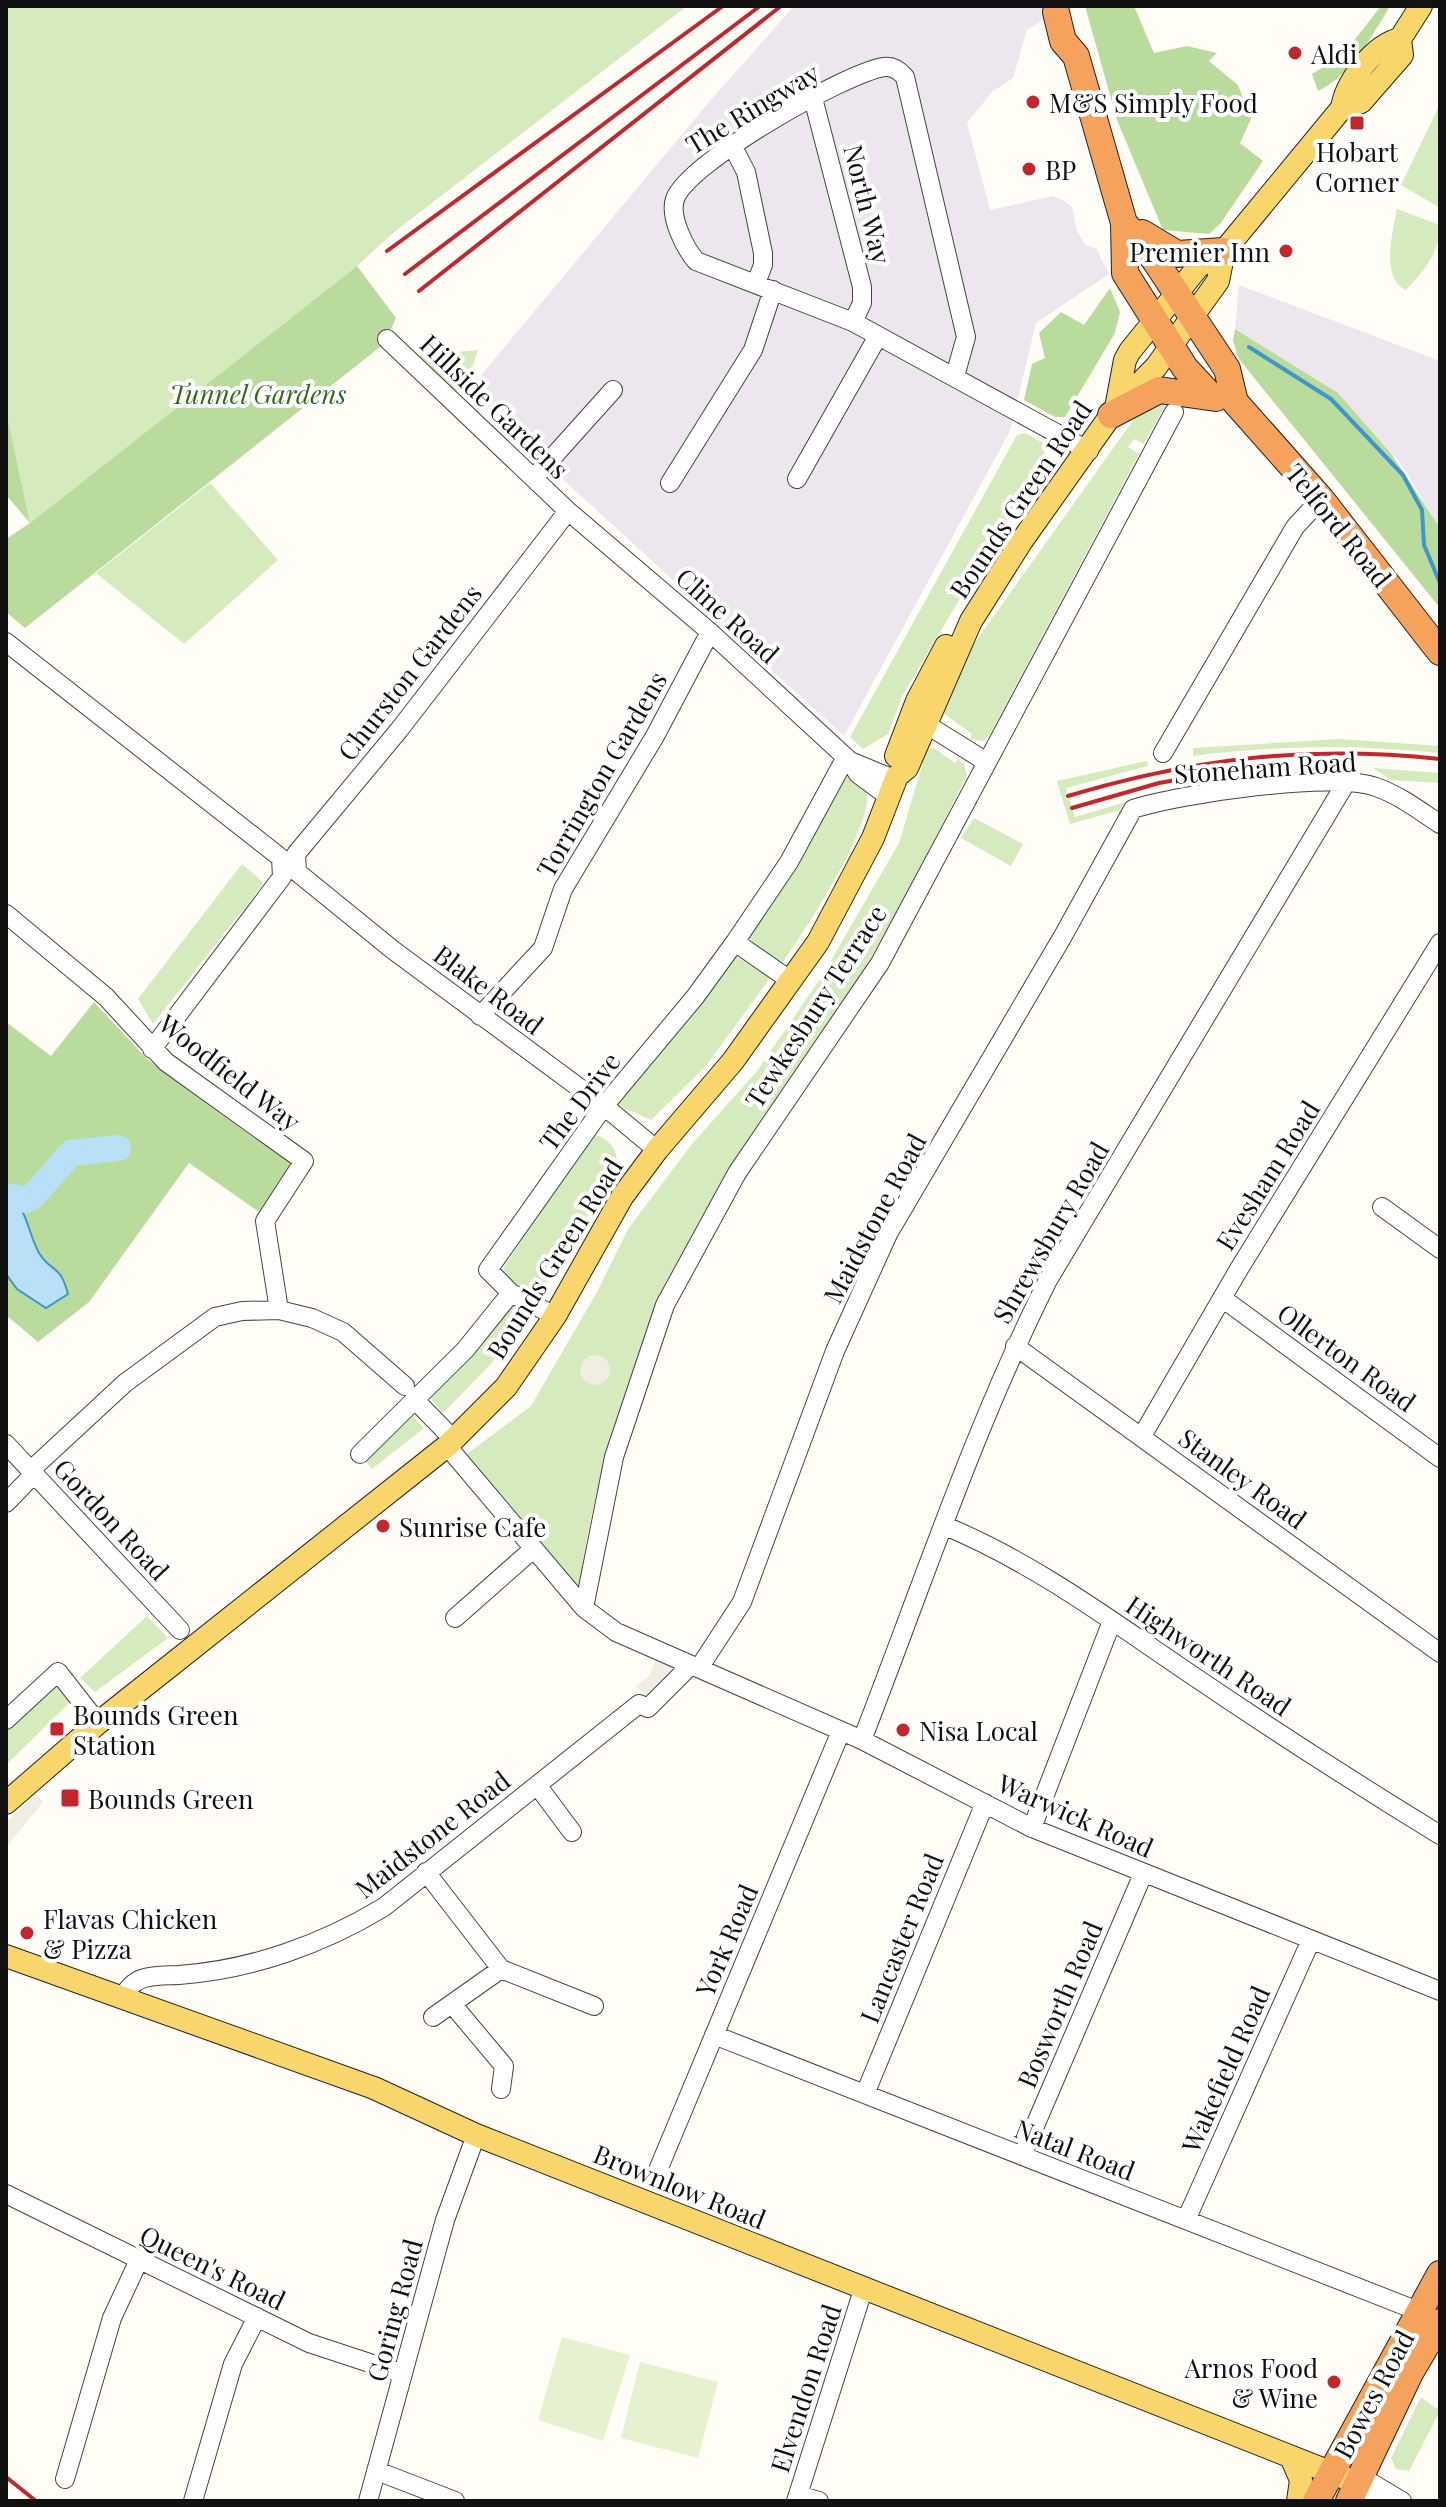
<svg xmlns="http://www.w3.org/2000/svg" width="1446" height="2507" font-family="'Playfair Display',serif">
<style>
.industrial{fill:#eee6ef}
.green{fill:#d5ebbd}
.forest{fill:#b9dc9c}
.pitch{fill:#e6f2cf}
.plaza{fill:#f1ede2}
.water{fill:#b9e0f7;stroke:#3f96cf;stroke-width:2}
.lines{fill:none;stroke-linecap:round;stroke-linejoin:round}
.stream{stroke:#3f96cf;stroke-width:4}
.river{stroke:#b9e0f7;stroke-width:26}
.minor-casing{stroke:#444;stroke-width:20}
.major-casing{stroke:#222;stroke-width:24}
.highway-casing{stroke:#222;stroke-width:28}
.minor{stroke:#fff;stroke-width:18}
.major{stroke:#f9d66b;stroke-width:22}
.highway{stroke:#f5a25d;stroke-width:26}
.rail{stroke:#c4262e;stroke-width:4}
.poi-dot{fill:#c4262e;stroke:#fff;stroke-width:3}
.labels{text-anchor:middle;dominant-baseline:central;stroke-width:8;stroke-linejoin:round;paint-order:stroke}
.poi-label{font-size:26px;fill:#111;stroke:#fff;text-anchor:start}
.street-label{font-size:26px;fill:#111;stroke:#fff}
.park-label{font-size:26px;font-style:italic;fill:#2f6b1f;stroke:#fff}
</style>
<rect width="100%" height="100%" fill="#fffdf5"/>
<path class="industrial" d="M 794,6 L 1065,6 L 1027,30 L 1013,78 L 992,92 L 967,123 L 990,210 L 1053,196 L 1063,200 L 1072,207 L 1077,231 L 1086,246 L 1096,248 L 1109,274 L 1036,323 L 1010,431 L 844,736 L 467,392 L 709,102 Z
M 1239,285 L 1440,361 L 1440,529 L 1402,465 L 1338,393 L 1235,329 Z"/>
<path class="green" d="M 6,6 L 687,6 L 393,233 L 357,266 L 30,523 L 6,410 Z
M 1440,104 L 1440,208 L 1401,185 Z
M 1397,209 L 1440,225 C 1440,252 1424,271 1406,290 C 1380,278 1393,232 1397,209 Z
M 478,350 L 468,380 L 454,394 L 414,356 Z
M 1167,402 L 1144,444 L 1134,439 L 1128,447 L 1139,454 L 990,734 L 983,741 L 970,739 L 972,734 L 943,713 L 966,655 L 1134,419 L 1145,407 Z
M 1025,433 L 1043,443 L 1045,456 L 902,696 L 888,734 L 863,749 L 850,737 L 1017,435 Z
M 210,483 L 278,560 L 184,644 L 96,573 Z
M 1339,739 L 1440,746 L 1440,753 C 1359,745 1277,745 1193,756 L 1193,748 Z
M 934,748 L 955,763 L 958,759 L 964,764 L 967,775 C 927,856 886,937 836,1013 C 802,1066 762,1114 730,1168 C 654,1299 600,1436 579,1587 L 463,1457 L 531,1406 L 597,1292 L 628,1229 L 692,1144 L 757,1071 L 822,976 L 899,843 L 927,749 Z
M 1147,761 L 1148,766 L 1066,788 L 1075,817 L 1126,802 L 1120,810 L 1070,824 L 1057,781 Z
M 1373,768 L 1440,773 L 1440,783 L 1391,780 Z
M 846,776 L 866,791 C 876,823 802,935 781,965 L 749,939 L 843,777 Z
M 974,818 L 1023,844 L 1011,866 L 961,838 Z
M 242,864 L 264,883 L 153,1024 L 138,999 Z
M 735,955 L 770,978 L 706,1066 L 651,1120 L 615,1104 Z
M 593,1133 C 609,1141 618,1146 617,1166 L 537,1300 L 500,1273 Z
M 511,1302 L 529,1312 L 491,1364 L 443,1413 L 428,1396 Z
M 410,1413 L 424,1428 L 372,1469 L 362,1457 Z
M 147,1616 L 168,1638 L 95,1692 L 80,1678 Z
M 53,1681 L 69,1703 L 6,1765 L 6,1725 Z
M 1421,2397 L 1440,2411 L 1409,2471 L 1396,2469 L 1391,2458 Z"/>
<path class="forest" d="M 1085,6 L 1134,6 L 1154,53 L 1187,46 L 1217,53 L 1209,61 L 1238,85 L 1251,119 L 1240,143 L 1263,161 L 1220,224 L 1209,234 L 1163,230 L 1117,120 Z
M 1381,6 L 1390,6 C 1373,35 1349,77 1318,91 L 1312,74 L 1342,56 Z
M 357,266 L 396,318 L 385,343 L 25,628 L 6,612 L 6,539 L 30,523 L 6,495 L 6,410 L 30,523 Z
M 1110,288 L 1120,312 L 1115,333 L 1065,417 L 1055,417 L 1024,400 L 1032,364 L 1045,358 L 1039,333 L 1061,312 L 1084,325 Z
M 1235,329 L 1338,393 L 1390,452 L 1440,528 L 1440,608 L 1239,359 L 1233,341 Z
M 94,1002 L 146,1058 L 294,1166 L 262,1214 L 189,1163 L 89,1302 L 38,1342 L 6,1315 L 6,1022 L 51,1056 Z"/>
<path class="pitch" d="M 562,2337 L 630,2355 L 603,2441 L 538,2420 Z
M 640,2362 L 718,2382 L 698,2458 L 621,2438 Z"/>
<path class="plaza" d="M580 1370a15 15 0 1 1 30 0a15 15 0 1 1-30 0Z
M 656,1659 L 681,1669 L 649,1697 L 636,1686 L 649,1676 Z
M 36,1794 L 43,1802 L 6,1847 L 6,1822 Z"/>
<path class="water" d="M 6,1192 C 28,1208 27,1231 39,1253 C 51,1273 60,1263 68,1294 L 46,1308 L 17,1289 L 6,1274 Z"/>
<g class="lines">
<path class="stream" d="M 1249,347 L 1331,399 L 1403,475 L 1422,510 L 1424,545 L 1440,583"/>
<path class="river" d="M 13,1197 L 26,1200 L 33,1196 L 71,1153 L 118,1148"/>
<g class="minor-casing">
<path id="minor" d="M 813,98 L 862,287 L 862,303 L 853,322
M 733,147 L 746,172 L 763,253 L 763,265 L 756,283
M 387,339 L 568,511 L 710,632 L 850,761 L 858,774 L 889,797
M 955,376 L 966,337 L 905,77 C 900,71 893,66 884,67 C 845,73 687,163 675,199 C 669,217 685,248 696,261 L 853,322 L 1089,451
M 534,478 L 613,390
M 797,479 L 878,336
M 670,483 L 753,350 L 773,290
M 568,511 L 399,730 L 296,854 L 297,872 L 393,950 L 604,1106 L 657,1150
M 6,642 L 281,858 L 282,877 L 152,1049
M 916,718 L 985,761
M 1163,753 L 1295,527 L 1321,499
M 850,761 L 896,780
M 6,914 L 106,997 L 166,1062 L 304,1161 L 265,1221 L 279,1310
M 735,942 L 791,981
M 480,1016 L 543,948 L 563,889 L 655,736 L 710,632
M 1382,1207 L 1440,1249
M 1222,1298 L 1440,1458
M 555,1316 L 511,1293 L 488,1270 L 604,1106 L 695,997 L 735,942 L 789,862 L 846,757
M 1015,1346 L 1440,1653
M 415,1400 L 454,1440
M 1142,1436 L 1239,1269 L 1440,943
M 6,1444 L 180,1630
M 447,1446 L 584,1608 L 616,1632 L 862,1740 L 1032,1828 L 1440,1991
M 360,1454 L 465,1350 L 511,1293
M 31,1470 L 125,1383 L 215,1317 L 242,1311 L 279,1310 L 312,1318 L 343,1332 L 405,1386
M 6,1503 L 34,1474
M 945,1526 C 1030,1561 1105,1616 1180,1667 C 1265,1725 1352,1781 1440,1835
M 584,1608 L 614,1457 L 665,1305 L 737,1173 L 880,963 L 1174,412
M 455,1618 L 532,1550
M 699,1668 L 742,1602 L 835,1351 L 888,1234 L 1063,936 L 1133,809 C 1179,794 1333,771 1376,787 C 1399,795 1420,811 1440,824
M 6,1720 L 58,1672 L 98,1723
M 862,1740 C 922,1586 974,1428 1048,1280 L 1347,781
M 537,1785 L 572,1832
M 1032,1828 L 1112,1621
M 426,1872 L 501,1969 L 594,2006
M 122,1999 C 134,1973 154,1976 179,1975 C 251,1970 323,1944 384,1907 L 639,1704 L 648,1708 L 691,1665
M 452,2004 L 504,2066 L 501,2089
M 433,2017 L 501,1969
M 714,2035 L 1418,2311
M 865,2094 L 985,1803
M 1022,2156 L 1143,1874
M 658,2170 L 841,1731
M 6,2194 L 309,2343 L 403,2374
M 1186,2220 L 1311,1940
M 377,2471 L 455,2501
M 65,2479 L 112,2318 L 139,2260
M 798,2495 L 819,2501
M 193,2501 L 233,2364 L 257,2317
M 368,2501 L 445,2220 L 476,2135
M 796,2501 L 863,2290
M 1372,2501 L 1362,2497 L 1357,2484 L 1370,2482 L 1402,2501"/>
</g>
<g class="major-casing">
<path id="major" d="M 1342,108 C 1346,82 1374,45 1400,39
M 1116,408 L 1125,360 L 1130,351 L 1198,267 L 1224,251 L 1342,108 L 1361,102 L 1402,55 L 1400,39 L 1421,6
M 896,756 L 917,701 L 946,646
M 6,1803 L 98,1723 L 447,1446 L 506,1387 L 555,1316 L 622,1197 L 657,1150 L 733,1061 L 818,942 L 873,838 L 897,776 L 907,768 L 971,621 L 1021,542 L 1116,408 L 1156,367 L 1218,281 L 1224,251
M 6,1956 L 374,2088 L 476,2135 L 1345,2478
M 1291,2457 L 1301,2480 L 1298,2501"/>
</g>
<g class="highway-casing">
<path id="highway" d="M 1056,12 L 1063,41 L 1076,56 L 1124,223 L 1125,273 L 1185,368 L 1212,397
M 1124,223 L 1154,259 L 1227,369 L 1235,402 L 1321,499 L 1440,652
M 1142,233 L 1177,254 L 1224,251
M 1111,415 L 1159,390 L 1216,398
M 1316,2501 L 1440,2274
M 1349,2501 L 1410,2373 L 1440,2322"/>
</g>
<use href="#minor" class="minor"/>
<use href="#major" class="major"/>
<use href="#highway" class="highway"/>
<path class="rail" d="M 387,251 L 723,6
M 405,274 L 760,6
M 419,291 L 781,6
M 1068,796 C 1195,758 1307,745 1440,759
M 1072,808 L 1159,783 L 1244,768
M 6,2477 L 36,2501"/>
</g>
<g class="poi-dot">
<circle cx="1295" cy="53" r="8"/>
<circle cx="1033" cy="102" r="8"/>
<rect x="1349" y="115" width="16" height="16" rx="4"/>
<circle cx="1029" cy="169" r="8"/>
<circle cx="1286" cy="251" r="8"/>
<circle cx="383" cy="1526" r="8"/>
<rect x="49" y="1721" width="16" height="16" rx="4"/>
<circle cx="903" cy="1730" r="8"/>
<rect x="60" y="1788" width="20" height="20" rx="4"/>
<circle cx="27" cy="1933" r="8"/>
<circle cx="1334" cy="2382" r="8"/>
</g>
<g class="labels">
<g class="poi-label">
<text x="1311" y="53">Aldi</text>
<text x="1049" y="102">M&amp;S Simply Food</text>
<text x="1357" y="151" text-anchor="middle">Hobart<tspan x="1357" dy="30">Corner</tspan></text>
<text x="1045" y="169">BP</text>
<text x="1270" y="251" text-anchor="end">Premier Inn</text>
<text x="399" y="1526">Sunrise Cafe</text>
<text x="73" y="1714">Bounds Green<tspan x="73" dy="30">Station</tspan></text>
<text x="919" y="1730">Nisa Local</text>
<text x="88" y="1798">Bounds Green</text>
<text x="43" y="1918">Flavas Chicken<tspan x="43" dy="30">&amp; Pizza</tspan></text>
<text x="1318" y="2367" text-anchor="end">Arnos Food<tspan x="1318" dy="30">&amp; Wine</tspan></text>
</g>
<g class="street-label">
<text transform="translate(752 108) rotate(-31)">The Ringway</text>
<text transform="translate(868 204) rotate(76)">North Way</text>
<text transform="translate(495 406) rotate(44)">Hillside Gardens</text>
<text transform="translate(1020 499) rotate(-56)">Bounds Green Road</text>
<text transform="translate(1339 525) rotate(51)">Telford Road</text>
<text transform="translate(728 615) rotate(42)">Cline Road</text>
<text transform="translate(409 672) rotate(-52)">Churston Gardens</text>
<text transform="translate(1265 767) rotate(-4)">Stoneham Road</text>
<text transform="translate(601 774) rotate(-60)">Torrington Gardens</text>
<text transform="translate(489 989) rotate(37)">Blake Road</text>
<text transform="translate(815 1006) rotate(-57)">Tewkesbury Terrace</text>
<text transform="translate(230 1072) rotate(38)">Woodfield Way</text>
<text transform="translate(579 1101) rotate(-53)">The Drive</text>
<text transform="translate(1267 1175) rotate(-58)">Evesham Road</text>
<text transform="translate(874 1218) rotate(-62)">Maidstone Road</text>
<text transform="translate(1050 1232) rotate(-60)">Shrewsbury Road</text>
<text transform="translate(554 1258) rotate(-58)">Bounds Green Road</text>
<text transform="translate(1347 1357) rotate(36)">Ollerton Road</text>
<text transform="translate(1243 1478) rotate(36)">Stanley Road</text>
<text transform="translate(112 1519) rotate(47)">Gordon Road</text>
<text transform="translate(1209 1655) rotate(34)">Highworth Road</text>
<text transform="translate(1076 1815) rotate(24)">Warwick Road</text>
<text transform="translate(432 1834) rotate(-38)">Maidstone Road</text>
<text transform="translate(901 1938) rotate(-68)">Lancaster Road</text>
<text transform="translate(726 1940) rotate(-67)">York Road</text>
<text transform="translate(1059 2004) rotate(-67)">Bosworth Road</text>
<text transform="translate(1225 2069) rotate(-66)">Wakefield Road</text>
<text transform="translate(1075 2149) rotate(21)">Natal Road</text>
<text transform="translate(680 2186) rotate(22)">Brownlow Road</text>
<text transform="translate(213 2267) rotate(26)">Queen's Road</text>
<text transform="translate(394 2310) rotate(-75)">Goring Road</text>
<text transform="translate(805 2388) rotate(-72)">Elvendon Road</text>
<text transform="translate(1373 2394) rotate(-62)">Bowes Road</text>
</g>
<g class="park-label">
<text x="258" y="393">Tunnel Gardens</text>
</g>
</g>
<rect width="1446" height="2507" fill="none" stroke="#111111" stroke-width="16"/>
</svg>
